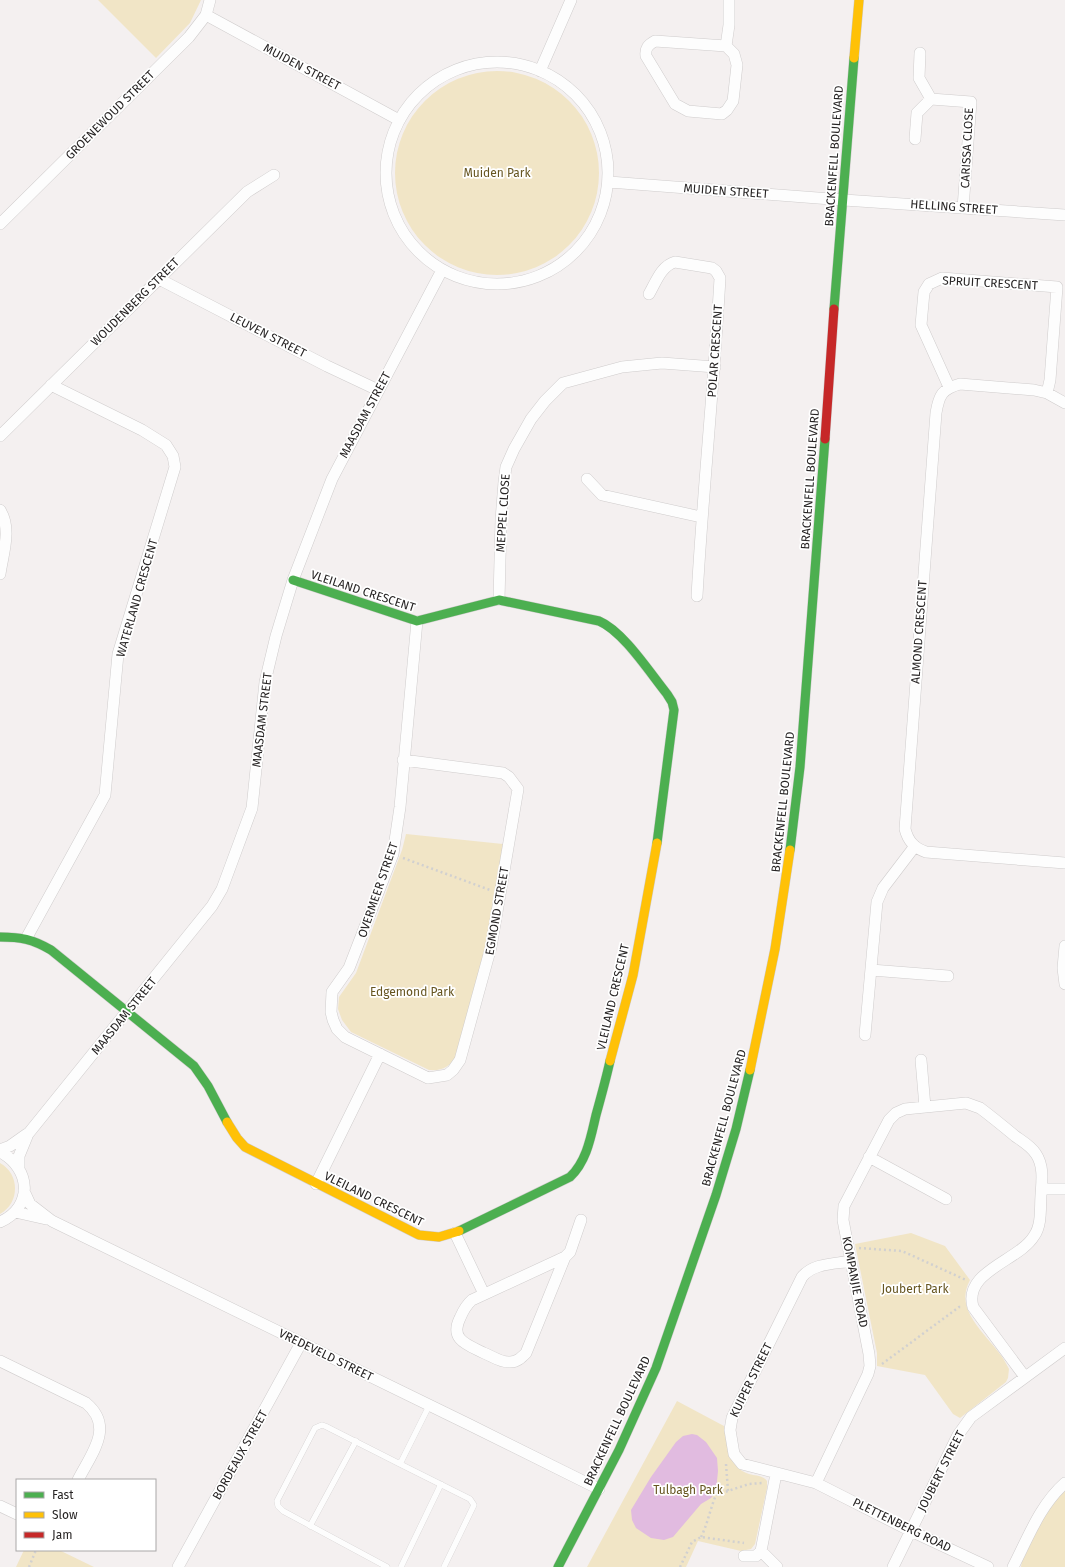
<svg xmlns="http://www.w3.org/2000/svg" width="1065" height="1567" font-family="'Fira Sans',sans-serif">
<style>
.green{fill:#f1e5c6}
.water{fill:#e1bbe0}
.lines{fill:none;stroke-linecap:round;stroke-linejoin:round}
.lane-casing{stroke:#cfcccc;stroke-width:6}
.street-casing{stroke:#cfcccc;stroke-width:12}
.fast-casing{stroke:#cfcccc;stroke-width:10}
.slow-casing{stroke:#cfcccc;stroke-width:10}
.jam-casing{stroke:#cfcccc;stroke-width:10}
.path{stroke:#d1d0d0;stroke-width:2.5;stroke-dasharray:2 3;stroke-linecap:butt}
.lane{stroke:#fdfdfd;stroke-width:5.5}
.street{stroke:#fdfdfd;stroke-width:11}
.fast{stroke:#4caf50;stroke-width:9}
.slow{stroke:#ffc107;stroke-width:9}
.jam{stroke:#c62828;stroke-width:9}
.labels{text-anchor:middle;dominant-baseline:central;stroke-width:3.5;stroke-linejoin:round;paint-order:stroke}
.street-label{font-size:12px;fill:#272424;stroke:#fff}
.park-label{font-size:12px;fill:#665520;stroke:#fff}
</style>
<rect width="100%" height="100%" fill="#f4f0f0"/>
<path class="green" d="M 98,0 L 201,0 L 190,23 L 156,58 Z
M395 173a102 102 0 1 1 204 0a102 102 0 1 1-204 0Z
M 406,834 L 503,844 L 489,933 L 457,1056 C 449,1067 443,1071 429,1070 L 351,1032 L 342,1020 L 338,1009 L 339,997 L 356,973 L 402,850 Z
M 0,1163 C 20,1174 20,1203 0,1214 Z
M 911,1233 L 945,1246 L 970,1280 C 951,1315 996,1339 1009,1369 L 1008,1378 L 1006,1382 L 960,1418 L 953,1414 L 925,1375 L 877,1366 L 877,1353 L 855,1244 Z
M 677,1401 L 724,1426 C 727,1445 728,1467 749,1474 C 756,1476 762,1475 767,1481 L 767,1488 L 755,1544 L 751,1549 L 741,1551 L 698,1541 L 686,1567 L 587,1567 Z
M 1065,1489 L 1065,1567 L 1021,1567 L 1022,1560 L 1048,1508 Z
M 24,1550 L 59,1550 L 94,1567 L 16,1567 Z"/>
<path class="water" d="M 692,1434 L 697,1435 L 706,1442 L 717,1458 L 718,1471 L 716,1491 L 711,1498 L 701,1504 L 673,1537 L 664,1540 L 651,1538 L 636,1528 L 632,1520 L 631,1510 L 651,1477 L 676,1442 L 683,1436 Z"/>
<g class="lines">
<g class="lane-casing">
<path id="lane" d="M 429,1406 L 400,1464 L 470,1499 L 474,1505 L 444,1567
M 310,1526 L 356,1441
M 387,1567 L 283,1511 L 278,1506 L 277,1501 L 315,1428 L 322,1425 L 325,1426 L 400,1464
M 401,1567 L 441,1484"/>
</g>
<g class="street-casing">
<path id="street" d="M 206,15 L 399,120
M 726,46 L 734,54 L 737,65 L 733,101 L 727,110 L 722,114 L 688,111 L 675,104 L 646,56 C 645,48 648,45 655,41 L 726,46 L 729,25 L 729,0
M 920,53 L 919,78 L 931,99
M386 173a111 111 0 1 1 222 0a111 111 0 1 1-222 0Z
M 540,71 L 571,0
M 915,139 L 917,113 L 931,99 L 971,102 L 963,208
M 609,182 L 844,200 L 1065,215
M 0,224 L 189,37 L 206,15 L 210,0
M 159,279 L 327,366 L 378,390
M 649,294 C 656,282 661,266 675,262 L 712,268 L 716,271 L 720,278 C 714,384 703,490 697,596
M 949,387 L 921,325 L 924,292 L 929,284 L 942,278 L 1057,287 L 1050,380 L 1047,393
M 1065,403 L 1047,393 L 1034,390 L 960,384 C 942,389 939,395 936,413 L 905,829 C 908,841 914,848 926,852 L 1065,863
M 0,436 L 247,192 L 274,175
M 587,479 L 602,495 L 701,517
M 0,510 C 12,529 3,553 0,574
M 499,600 L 501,520 L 504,482 L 506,467 L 514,449 L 531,419 L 545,401 L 563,383 L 622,367 L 662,363 L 715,367
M 403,760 L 503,773 L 509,777 L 518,789 L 491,947 L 460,1060 L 453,1070 L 447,1075 L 428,1078 L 345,1037 L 337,1029 L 333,1020 L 331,1012 L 332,992 L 349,968 L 393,854 L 400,807 L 417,621
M 27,937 L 105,795 L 118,654 L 175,467 L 173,456 L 166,445 L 142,430 L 51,385
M 1065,946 L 1063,968 L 1065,984
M 871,970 L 948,976
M 865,1035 L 877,902 L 883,888 L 915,846
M 921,1060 L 925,1107
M 0,1150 L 10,1146 L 27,1134
M 0,1152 C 31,1168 34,1207 0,1222
M 869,1157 L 946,1199
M 19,1167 L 19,1156 L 28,1134 L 212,906 L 222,889 L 252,808 L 265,682 L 276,636 L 293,580 L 332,479 L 442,270
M 316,1184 L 380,1054
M 1042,1189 L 1065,1189
M 24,1191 L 30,1204 L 52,1221 L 470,1425 L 599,1489
M 15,1212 L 46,1219
M 455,1233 L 484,1294
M 565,1257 L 472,1300 C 466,1305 463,1311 460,1318 C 449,1340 468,1345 484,1353 C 492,1356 501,1363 510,1362 C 517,1362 521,1358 526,1353 L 565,1257 L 570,1252 L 581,1220
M 851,1261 C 835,1264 813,1263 802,1277 L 732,1418 L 730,1430 L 734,1454 L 742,1464 L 816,1483 L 911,1531 L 988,1567
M 0,1361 L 86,1403 C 115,1427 91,1454 78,1480
M 776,1474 L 761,1551 L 777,1567
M 816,1483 L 868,1374 L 870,1366 L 869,1354 L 843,1220 L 844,1206 L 889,1120 L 896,1113 L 905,1109 L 966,1103 L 980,1108 C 992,1117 1003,1126 1015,1136 C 1022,1141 1031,1146 1036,1154 C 1044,1166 1042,1181 1041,1195 C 1040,1208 1042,1225 1034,1236 C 1019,1261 963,1271 973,1307 L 1025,1377
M 0,1506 L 17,1514
M 744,1556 L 756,1556 L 761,1551
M 178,1567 L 301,1343
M 893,1567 L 958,1435 L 971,1417 L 1065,1348
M 1013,1567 C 1028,1538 1040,1505 1065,1483"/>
</g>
<g class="fast-casing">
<path id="fast" d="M 834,309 L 854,58
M 293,580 L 417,621 L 499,600 L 599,621 C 623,631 650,673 667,694 L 672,702 L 674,710 L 657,843
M 790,850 L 800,767 L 825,439
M 0,937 C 21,937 32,939 51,950 L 194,1066 L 208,1086 L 227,1122
M 459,1231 L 570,1177 C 587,1161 591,1136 596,1115 C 601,1097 606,1079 610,1061
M 558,1567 L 619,1450 L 656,1368 L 716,1195 L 736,1129 L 750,1070"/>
</g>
<g class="slow-casing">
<path id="slow" d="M 854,58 L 859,0
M 610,1061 L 633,975 L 657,843
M 750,1070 L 775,949 L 790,850
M 227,1122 L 237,1138 L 245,1147 L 419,1235 L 439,1237 L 459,1231"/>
</g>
<g class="jam-casing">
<path id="jam" d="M 825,439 L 834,309"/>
</g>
<path class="path" d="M 403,858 L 490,890
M 859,1248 L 902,1251 L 966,1280
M 882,1364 L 959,1307 L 962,1307
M 726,1464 L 728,1491
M 701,1537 C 708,1523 710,1509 716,1495 L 749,1484 L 763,1483
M 29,1567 L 36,1550
M 680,1567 L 692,1542 L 701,1537 L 744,1543"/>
<use href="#lane" class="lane"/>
<use href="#street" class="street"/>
<use href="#fast" class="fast"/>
<use href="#slow" class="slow"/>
<use href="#jam" class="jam"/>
</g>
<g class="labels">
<g class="street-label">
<text transform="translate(302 67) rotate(28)">MUIDEN STREET</text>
<text transform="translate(110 115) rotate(-45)">GROENEWOUD STREET</text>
<text transform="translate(967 148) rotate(-87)">CARISSA CLOSE</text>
<text transform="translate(834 156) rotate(-86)">BRACKENFELL BOULEVARD</text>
<text transform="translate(726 191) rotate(4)">MUIDEN STREET</text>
<text transform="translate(954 207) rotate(4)">HELLING STREET</text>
<text transform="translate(990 283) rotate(3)">SPRUIT CRESCENT</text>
<text transform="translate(135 302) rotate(-45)">WOUDENBERG STREET</text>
<text transform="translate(268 335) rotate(27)">LEUVEN STREET</text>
<text transform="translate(715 351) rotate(-86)">POLAR CRESCENT</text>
<text transform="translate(365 415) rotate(-62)">MAASDAM STREET</text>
<text transform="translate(810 479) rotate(-86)">BRACKENFELL BOULEVARD</text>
<text transform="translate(503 513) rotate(-86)">MEPPEL CLOSE</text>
<text transform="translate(363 591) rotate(18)">VLEILAND CRESCENT</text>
<text transform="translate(137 598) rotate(-74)">WATERLAND CRESCENT</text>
<text transform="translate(919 632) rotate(-86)">ALMOND CRESCENT</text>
<text transform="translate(262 720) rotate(-83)">MAASDAM STREET</text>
<text transform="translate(783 802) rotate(-84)">BRACKENFELL BOULEVARD</text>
<text transform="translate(378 890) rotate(-71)">OVERMEER STREET</text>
<text transform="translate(497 911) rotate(-80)">EGMOND STREET</text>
<text transform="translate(613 997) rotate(-77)">VLEILAND CRESCENT</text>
<text transform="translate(124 1016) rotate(-51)">MAASDAM STREET</text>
<text transform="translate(724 1118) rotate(-75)">BRACKENFELL BOULEVARD</text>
<text transform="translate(374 1199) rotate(26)">VLEILAND CRESCENT</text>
<text transform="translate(855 1282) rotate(79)">KOMPANJIE ROAD</text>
<text transform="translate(326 1355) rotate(26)">VREDEVELD STREET</text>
<text transform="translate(751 1380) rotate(-64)">KUIPER STREET</text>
<text transform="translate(617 1421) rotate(-65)">BRACKENFELL BOULEVARD</text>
<text transform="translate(240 1455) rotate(-61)">BORDEAUX STREET</text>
<text transform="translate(941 1471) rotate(-63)">JOUBERT STREET</text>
<text transform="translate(902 1525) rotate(26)">PLETTENBERG ROAD</text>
</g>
<g class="park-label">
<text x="497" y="173">Muiden Park</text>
<text x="412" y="992">Edgemond Park</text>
<text x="915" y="1289">Joubert Park</text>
<text x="688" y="1490">Tulbagh Park</text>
</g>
</g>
<rect x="16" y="1479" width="140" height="72" fill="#ffffff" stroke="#a9a7a7"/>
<rect x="24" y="1492" width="20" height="6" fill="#4caf50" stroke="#a9a7a7"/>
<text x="52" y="1499" font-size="12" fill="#272424">Fast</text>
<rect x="24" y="1512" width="20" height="6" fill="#ffc107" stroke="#a9a7a7"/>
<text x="52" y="1519" font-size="12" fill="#272424">Slow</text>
<rect x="24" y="1532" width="20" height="6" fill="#c62828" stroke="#a9a7a7"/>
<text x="52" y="1539" font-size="12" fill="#272424">Jam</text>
</svg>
